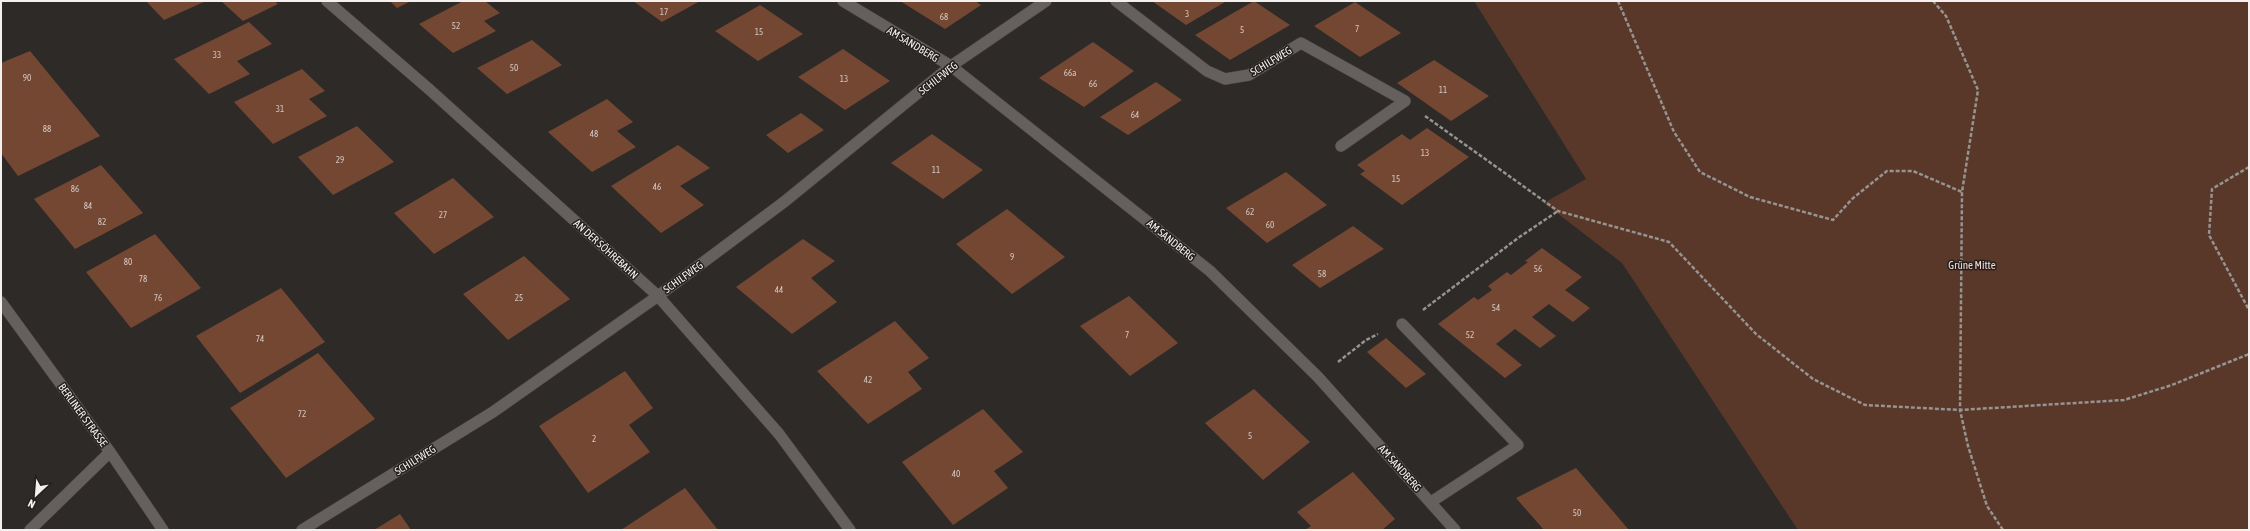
<svg xmlns="http://www.w3.org/2000/svg" width="2250" height="531" font-family="'Asap Condensed',sans-serif">
<style>
.green{fill:#5a3829}
.building{fill:#744733}
.lines{fill:none;stroke-linecap:round;stroke-linejoin:round}
.service-casing{stroke:#4b4746;stroke-width:12}
.minor-casing{stroke:#4b4746;stroke-width:12}
.path{stroke:#969391;stroke-width:2.5;stroke-dasharray:4 2;stroke-linecap:butt}
.service{stroke:#65605e;stroke-width:11}
.minor{stroke:#65605e;stroke-width:11}
.labels{text-anchor:middle;dominant-baseline:central;stroke-width:3;stroke-linejoin:round;paint-order:stroke}
.number-label{font-size:9px;fill:#d3c6c0}
.street-label{font-size:11px;fill:#f3f0ef;stroke:#24201e}
.park-label{font-size:11px;fill:#fadbcd;stroke:#24201e}
</style>
<rect width="100%" height="100%" fill="#2e2a28"/>
<path class="green" d="M 1474,1 L 2249,1 L 2249,530 L 1798,530 L 1622,263 L 1544,203 L 1586,179 Z"/>
<path class="building" d="M 146,1 L 206,1 L 164,20 Z
M 221,1 L 274,1 L 278,4 L 243,21 Z
M 390,1 L 411,1 L 397,8 Z
M 463,1 L 485,1 L 500,13 L 484,21 L 496,31 L 453,53 L 419,24 Z
M 633,1 L 700,1 L 662,22 Z
M 900,1 L 975,1 L 981,5 L 945,29 Z
M 1152,1 L 1223,1 L 1225,2 L 1186,25 Z
M 1254,1 L 1290,25 L 1230,60 L 1195,35 Z
M 1355,2 L 1401,33 L 1360,57 L 1314,26 Z
M 760,5 L 803,34 L 758,61 L 715,31 Z
M 249,22 L 272,44 L 237,61 L 250,74 L 209,94 L 174,59 Z
M 532,40 L 562,65 L 507,94 L 477,68 Z
M 1093,42 L 1134,71 L 1084,107 L 1039,78 Z
M 843,49 L 890,81 L 845,110 L 798,77 Z
M 30,51 L 100,136 L 18,176 L 1,153 L 1,63 Z
M 1434,60 L 1489,96 L 1451,121 L 1397,83 Z
M 302,69 L 325,91 L 309,99 L 327,116 L 273,144 L 234,102 Z
M 1156,82 L 1182,100 L 1128,135 L 1100,117 Z
M 607,99 L 633,122 L 617,131 L 636,147 L 592,172 L 548,132 Z
M 801,113 L 824,130 L 788,153 L 766,135 Z
M 357,126 L 394,162 L 333,195 L 298,157 Z
M 1427,128 L 1469,157 L 1402,205 L 1360,174 L 1365,171 L 1357,165 L 1402,134 L 1410,140 Z
M 932,134 L 983,170 L 943,199 L 891,163 Z
M 678,145 L 710,168 L 680,186 L 704,205 L 661,233 L 611,186 Z
M 101,165 L 143,213 L 75,249 L 34,199 Z
M 1286,172 L 1327,205 L 1267,243 L 1226,208 Z
M 453,178 L 494,217 L 434,254 L 394,213 Z
M 1007,209 L 1065,257 L 1012,294 L 956,244 Z
M 1353,226 L 1384,249 L 1320,288 L 1292,265 Z
M 155,234 L 201,288 L 131,328 L 86,272 Z
M 803,239 L 835,261 L 811,278 L 837,302 L 792,334 L 736,287 Z
M 1542,248 L 1582,277 L 1565,290 L 1590,308 L 1573,322 L 1549,304 L 1532,317 L 1556,336 L 1540,348 L 1515,329 L 1496,344 L 1522,365 L 1505,378 L 1438,324 L 1474,297 L 1478,300 L 1492,290 L 1488,286 L 1507,272 L 1511,275 L 1528,262 L 1525,261 Z
M 524,256 L 570,299 L 508,340 L 463,294 Z
M 281,288 L 325,342 L 240,393 L 196,336 Z
M 1129,296 L 1178,343 L 1130,376 L 1080,326 Z
M 895,321 L 929,358 L 908,372 L 922,389 L 868,424 L 817,371 Z
M 1386,338 L 1426,374 L 1406,388 L 1367,352 Z
M 318,353 L 375,419 L 286,478 L 230,408 Z
M 625,371 L 653,408 L 629,425 L 650,452 L 588,493 L 539,426 Z
M 1254,389 L 1310,442 L 1263,480 L 1205,423 Z
M 983,409 L 1023,452 L 994,471 L 1008,488 L 953,525 L 902,462 Z
M 1576,468 L 1629,530 L 1544,530 L 1516,498 Z
M 1353,472 L 1395,519 L 1382,530 L 1305,530 L 1311,526 L 1297,512 Z
M 685,488 L 718,530 L 621,530 Z
M 400,514 L 411,530 L 374,530 Z"/>
<g class="lines">
<g class="service-casing">
<path id="service" d="M 1402,324 L 1518,445 L 1431,502"/>
</g>
<g class="minor-casing">
<path id="minor" d="M 327,1 L 430,90 L 658,296 L 779,434 L 850,530
M 843,1 L 951,66 L 1210,271 L 1318,377 L 1455,530
M 1116,1 L 1207,71 L 1225,79 L 1249,75 L 1301,43 L 1405,101 L 1341,146
M 1,302 L 110,452 L 163,530
M 30,530 L 110,452
M 302,530 L 493,412 L 658,296 L 784,202 L 951,66 L 1046,1"/>
</g>
<path class="path" d="M 1618,1 L 1674,132 L 1700,172 L 1750,197 L 1833,220 L 1852,199 L 1887,171 L 1913,171 L 1962,192
M 1933,1 L 1946,16 L 1978,90 L 1962,192 L 1960,410 L 1968,446 L 1987,506 L 2003,530
M 1425,116 L 1558,211 L 1669,242 L 1756,334 L 1813,379 L 1865,405 L 1960,410 L 2124,400 L 2172,385 L 2249,354
M 2249,167 L 2212,189 L 2209,235 L 2249,310
M 1423,310 L 1518,238 L 1558,211
M 1338,362 L 1366,340 L 1378,334"/>
<use href="#service" class="service"/>
<use href="#minor" class="minor"/>
</g>
<g class="labels">
<g class="number-label">
<text x="664" y="12">17</text>
<text x="1187" y="14">3</text>
<text x="944" y="17">68</text>
<text x="456" y="26">52</text>
<text x="1357" y="29">7</text>
<text x="1242" y="30">5</text>
<text x="759" y="32">15</text>
<text x="217" y="55">33</text>
<text x="514" y="68">50</text>
<text x="1070" y="73">66a</text>
<text x="27" y="78">90</text>
<text x="844" y="79">13</text>
<text x="1093" y="84">66</text>
<text x="1443" y="90">11</text>
<text x="280" y="109">31</text>
<text x="1135" y="115">64</text>
<text x="47" y="129">88</text>
<text x="594" y="134">48</text>
<text x="1425" y="153">13</text>
<text x="340" y="160">29</text>
<text x="936" y="170">11</text>
<text x="1396" y="179">15</text>
<text x="657" y="187">46</text>
<text x="75" y="189">86</text>
<text x="88" y="206">84</text>
<text x="1250" y="212">62</text>
<text x="443" y="215">27</text>
<text x="102" y="222">82</text>
<text x="1270" y="225">60</text>
<text x="1012" y="257">9</text>
<text x="128" y="262">80</text>
<text x="1538" y="269">56</text>
<text x="1322" y="274">58</text>
<text x="143" y="279">78</text>
<text x="779" y="290">44</text>
<text x="158" y="298">76</text>
<text x="519" y="298">25</text>
<text x="1496" y="308">54</text>
<text x="1127" y="335">7</text>
<text x="1470" y="335">52</text>
<text x="260" y="339">74</text>
<text x="868" y="380">42</text>
<text x="302" y="414">72</text>
<text x="1250" y="436">5</text>
<text x="594" y="439">2</text>
<text x="956" y="474">40</text>
<text x="1577" y="513">50</text>
</g>
<g class="street-label">
<text transform="translate(913 44) rotate(31)">AM SANDBERG</text>
<text transform="translate(1271 61) rotate(-31)">SCHILFWEG</text>
<text transform="translate(938 78) rotate(-38)">SCHILFWEG</text>
<text transform="translate(1171 240) rotate(39)">AM SANDBERG</text>
<text transform="translate(606 249) rotate(42)">AN DER SÖHREBAHN</text>
<text transform="translate(683 277) rotate(-36)">SCHILFWEG</text>
<text transform="translate(83 415) rotate(54)">BERLINER STRASSE</text>
<text transform="translate(415 460) rotate(-32)">SCHILFWEG</text>
<text transform="translate(1400 468) rotate(48)">AM SANDBERG</text>
</g>
<g class="park-label">
<text x="1972" y="265">Grüne Mitte</text>
</g>
</g>
<rect width="2250" height="531" fill="none" stroke="#f3f0ef" stroke-width="4"/>
<g transform="translate(36 495) rotate(206)" stroke="#24201e" stroke-width="3" paint-order="stroke">
<path d="M0-3L7 15L0 10L-7 15Z" fill="#f3f0ef"/>
<text y="-6" font-size="11" font-weight="bold" text-anchor="middle" fill="#f3f0ef">N</text>
</g>
</svg>
